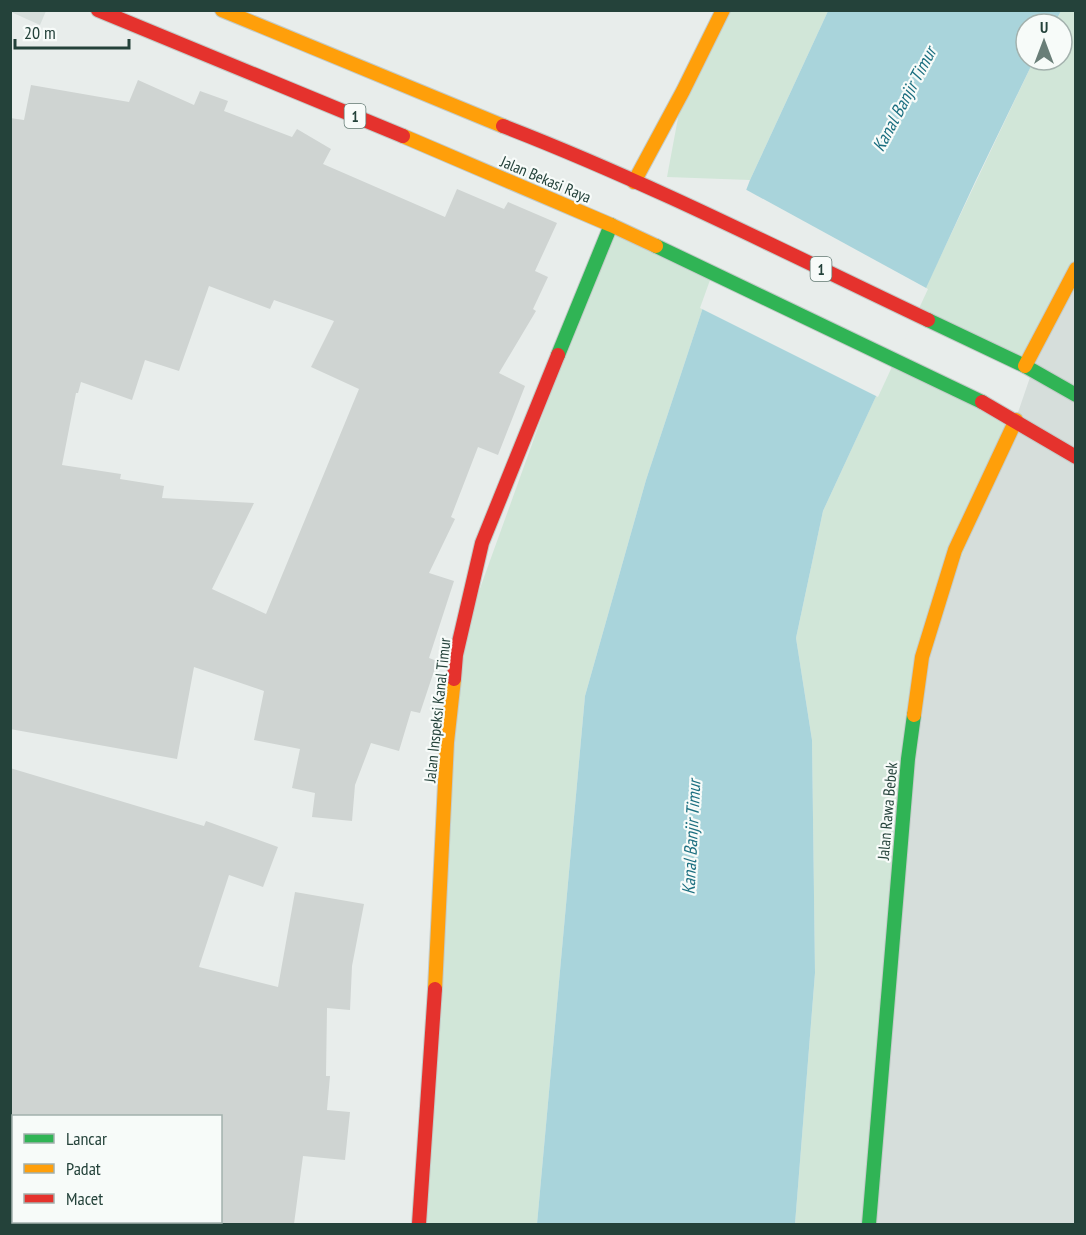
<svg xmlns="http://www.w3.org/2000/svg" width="1086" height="1235" font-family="'PT Sans Narrow',sans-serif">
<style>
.built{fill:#d6dedb}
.green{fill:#d1e6d8}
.water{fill:#a9d4db}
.pier{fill:#e8edeb}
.building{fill:#cfd4d2;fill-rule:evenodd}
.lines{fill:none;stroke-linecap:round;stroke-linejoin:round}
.fast-casing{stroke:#c3cbc8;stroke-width:16}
.slow-casing{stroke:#c3cbc8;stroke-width:16}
.jam-casing{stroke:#c3cbc8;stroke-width:16}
.fast{stroke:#30b455;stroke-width:14}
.slow{stroke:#ff9f0a;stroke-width:14}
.jam{stroke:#e5322d;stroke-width:14}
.labels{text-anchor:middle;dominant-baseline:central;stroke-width:4.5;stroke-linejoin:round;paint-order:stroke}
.shield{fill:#f7fbf9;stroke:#637a73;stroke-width:1.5}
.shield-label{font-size:15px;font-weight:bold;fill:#24423a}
.street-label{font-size:16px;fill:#24423a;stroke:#f7fbf9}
.water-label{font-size:18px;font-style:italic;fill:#1c6f80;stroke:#f7fbf9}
</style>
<rect width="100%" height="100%" fill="#e8edeb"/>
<path class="built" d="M 10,11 L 11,10 L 46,11 L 40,25 L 11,12 Z
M 1075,269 L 1075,1224 L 869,1224 L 922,657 L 1014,424 L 1051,316 Z"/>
<path class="green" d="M 723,11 L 828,11 L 750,180 L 667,177 L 683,91 Z
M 1061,11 L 1075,11 L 1075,269 L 1025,366 L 912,316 L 1034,60 L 1062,60 L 1062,24 L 1054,24 Z
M 611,225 L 714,274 L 646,480 L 585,696 L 537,1224 L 419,1224 L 456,655 Z
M 895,359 L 1016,420 L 922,657 L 869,1224 L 795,1224 L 815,973 L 812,740 L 796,638 L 823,511 L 876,396 Z"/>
<path class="water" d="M 828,11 L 1061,11 L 1054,24 L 1026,24 L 1026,60 L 1034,60 L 975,182 L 823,511 L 796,638 L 812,740 L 815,973 L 795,1224 L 537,1224 L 585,696 L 646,480 L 714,274 L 750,180 Z"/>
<path class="pier" d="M 743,188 L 928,289 L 878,397 L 700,308 Z"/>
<path class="building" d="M 138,80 L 194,105 L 200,91 L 228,101 L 224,111 L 292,137 L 297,129 L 331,149 L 323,164 L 445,217 L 457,189 L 504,209 L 508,202 L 557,223 L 535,271 L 548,277 L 533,309 L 536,311 L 499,373 L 525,386 L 498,455 L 478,447 L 451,517 L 455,519 L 429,573 L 454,581 L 429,658 L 437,661 L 436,665 L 420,713 L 411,711 L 399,751 L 371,743 L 355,785 L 352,821 L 312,817 L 315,793 L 292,788 L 300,749 L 254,740 L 264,691 L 194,667 L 177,759 L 10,729 L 10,118 L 24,120 L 31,85 L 129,102 ZM 209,286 L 270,309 L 274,300 L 334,321 L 311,367 L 359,389 L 266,614 L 212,589 L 254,503 L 162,498 L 164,486 L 120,479 L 121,474 L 62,465 L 76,393 L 78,393 L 81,382 L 132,400 L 145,360 L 179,371 Z
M 10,768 L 204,826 L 206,821 L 278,847 L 263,887 L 229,875 L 199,967 L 278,987 L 295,892 L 364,904 L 352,966 L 350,1010 L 327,1008 L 326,1076 L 330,1076 L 327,1110 L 350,1112 L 345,1160 L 303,1156 L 294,1224 L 220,1224 L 220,1116 L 10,1116 Z"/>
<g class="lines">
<g class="fast-casing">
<path id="fast" d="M 656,246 L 982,402
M 928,320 L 1025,366 L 1076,395
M 558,355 L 611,225
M 869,1224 L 908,759 L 914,715"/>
</g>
<g class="slow-casing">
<path id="slow" d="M 222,10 L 503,126
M 403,136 L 611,225 L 656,246
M 634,182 L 683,91 L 723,10
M 1025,366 L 1076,269
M 914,715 L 922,657 L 955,550 L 1016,420
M 435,989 L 447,742 L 454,679"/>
</g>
<g class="jam-casing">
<path id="jam" d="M 98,10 L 403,136
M 503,126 C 648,182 787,253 928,320
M 982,402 L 1076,457
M 454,679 L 456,655 L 482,543 L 558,355
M 419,1224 L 435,989"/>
</g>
<use href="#fast" class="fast"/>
<use href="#slow" class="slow"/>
<use href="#jam" class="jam"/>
</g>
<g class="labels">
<g class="shield">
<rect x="344.5" y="104" width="21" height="24" rx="4.5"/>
<rect x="810.5" y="257" width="21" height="24" rx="4.5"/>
</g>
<g class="shield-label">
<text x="355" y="116">1</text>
<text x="821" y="269">1</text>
</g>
<g class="street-label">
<text transform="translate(546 179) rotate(23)">Jalan Bekasi Raya</text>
<text transform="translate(437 710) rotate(-84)">Jalan Inspeksi Kanal Timur</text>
<text transform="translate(887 811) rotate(-85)">Jalan Rawa Bebek</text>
</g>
<g class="water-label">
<text transform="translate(904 99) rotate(-62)">Kanal Banjir Timur</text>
<text transform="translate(691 837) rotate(-87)">Kanal Banjir Timur</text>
</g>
</g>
<rect width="1086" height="1235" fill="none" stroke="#24423a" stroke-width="24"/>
<rect x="12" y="1115" width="210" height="108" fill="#f7fbf9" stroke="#a3b1ad" stroke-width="1.5"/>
<rect x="24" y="1134" width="30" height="9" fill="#30b455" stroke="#a3b1ad" stroke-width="1.5"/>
<text x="66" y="1145" font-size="18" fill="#24423a">Lancar</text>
<rect x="24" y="1164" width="30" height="9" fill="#ff9f0a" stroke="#a3b1ad" stroke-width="1.5"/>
<text x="66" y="1175" font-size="18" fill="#24423a">Padat</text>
<rect x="24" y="1194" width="30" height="9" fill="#e5322d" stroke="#a3b1ad" stroke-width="1.5"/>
<text x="66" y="1205" font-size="18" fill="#24423a">Macet</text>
<g transform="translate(1044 42)"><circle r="28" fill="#f7fbf9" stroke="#a3b1ad" stroke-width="1.5"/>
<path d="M0-4.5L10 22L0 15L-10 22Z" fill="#697e78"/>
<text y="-9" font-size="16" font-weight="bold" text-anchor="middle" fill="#24423a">U</text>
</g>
<path d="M15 39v9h114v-9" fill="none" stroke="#24423a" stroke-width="3"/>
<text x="24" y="39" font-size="18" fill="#24423a" stroke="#f7fbf9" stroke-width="4.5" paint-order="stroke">20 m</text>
</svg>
